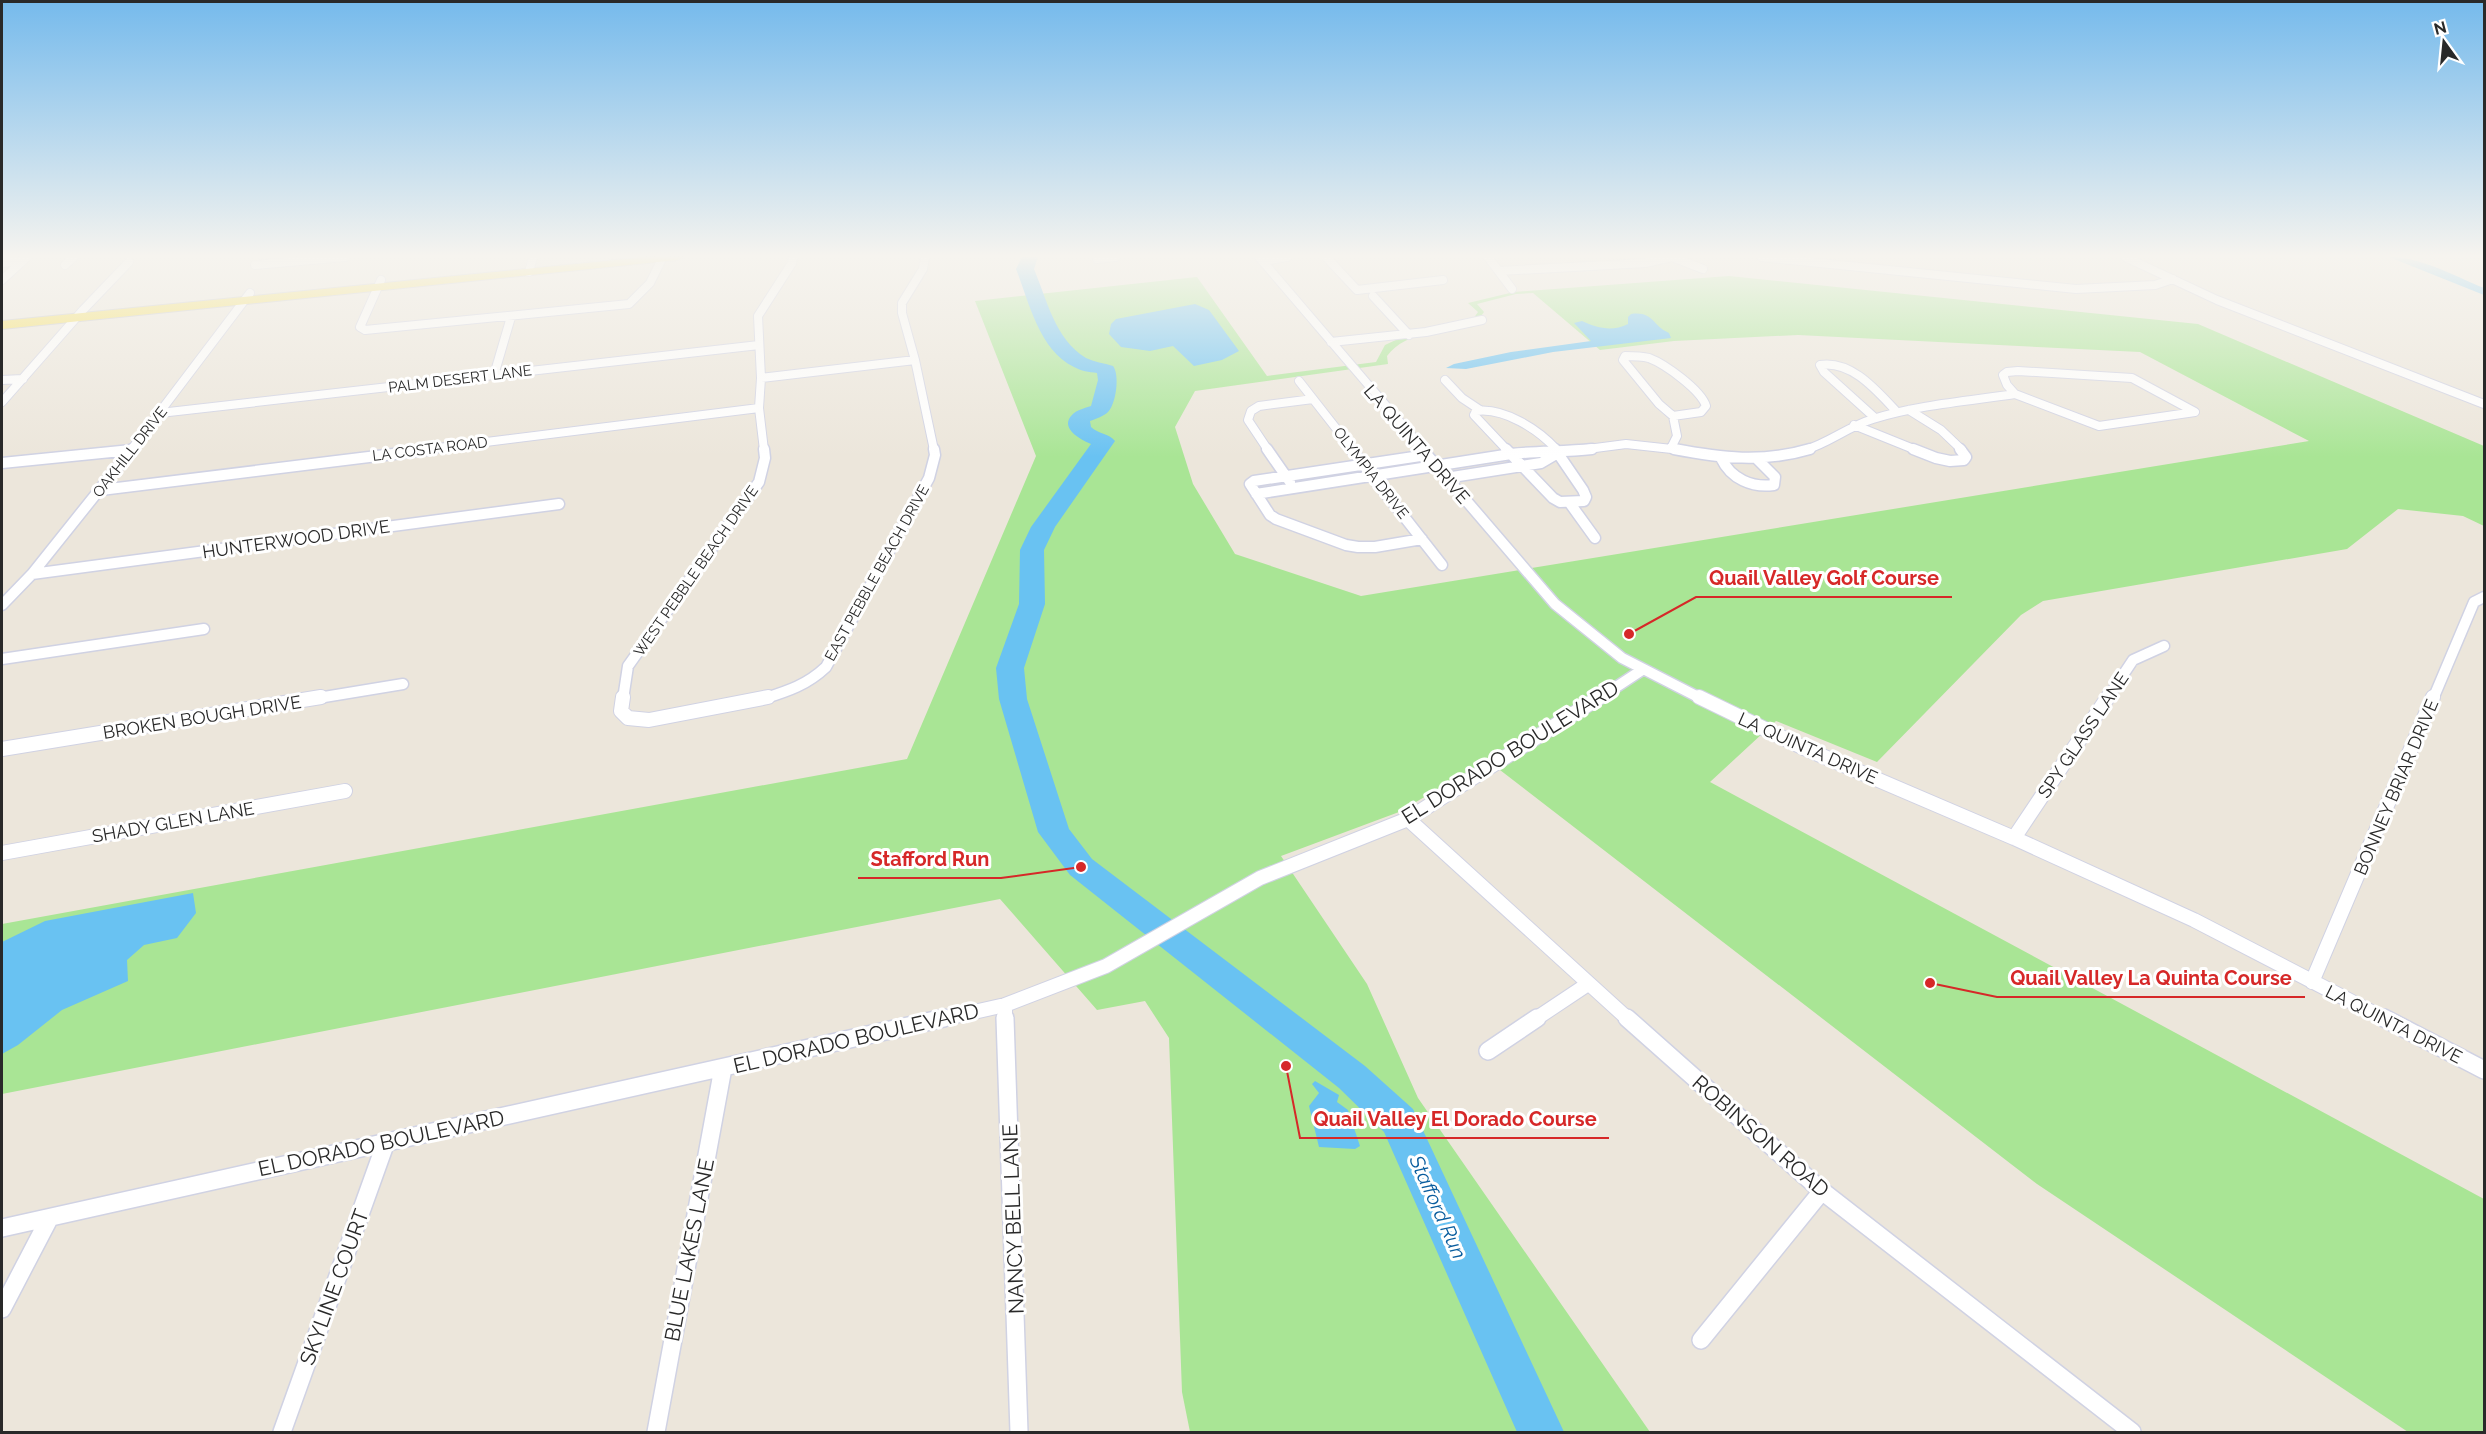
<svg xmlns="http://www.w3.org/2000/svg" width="2486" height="1434" font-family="Raleway,sans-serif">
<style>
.green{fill:#a9e595;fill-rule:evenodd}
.water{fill:#69c2f2}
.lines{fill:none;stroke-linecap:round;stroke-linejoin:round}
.river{fill:#69c2f2;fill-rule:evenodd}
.minor-far3-casing{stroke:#d0d2e3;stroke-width:10}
.minor-far2-casing{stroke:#d0d2e3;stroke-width:13}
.minor-far1-casing{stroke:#d0d2e3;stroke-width:16}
.minor-casing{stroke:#d0d2e3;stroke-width:20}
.primary-casing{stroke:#c7c7c7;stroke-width:2}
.minor-far3{stroke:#fff;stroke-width:8}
.minor-far2{stroke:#fff;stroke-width:10}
.minor-far1{stroke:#fff;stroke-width:14}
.minor{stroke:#fff;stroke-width:17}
.primary{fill:#f5de57;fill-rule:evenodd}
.labels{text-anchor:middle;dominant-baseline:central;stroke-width:6;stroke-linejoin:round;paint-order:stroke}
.far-street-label{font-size:15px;fill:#292929;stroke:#fff}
.street-label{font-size:18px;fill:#292929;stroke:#fff}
.water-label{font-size:20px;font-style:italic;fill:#095d9e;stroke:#fff}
.near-street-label{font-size:21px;fill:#292929;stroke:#fff}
.leader{fill:none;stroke:#d62828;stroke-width:2}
.callout-dot{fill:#d62828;stroke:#fff;stroke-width:2}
.callout-label{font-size:20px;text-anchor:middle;font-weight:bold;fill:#d62828;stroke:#fff;stroke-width:6;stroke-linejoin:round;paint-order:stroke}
</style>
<rect width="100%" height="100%" fill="#ece6db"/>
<path class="green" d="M 1729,276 L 2198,324 L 2484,446 L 2484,526 L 2463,516 L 2398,509 L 2347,549 L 2043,601 L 2021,615 L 1877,762 L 1776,721 L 1710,782 L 2484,1199 L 2484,1432 L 2408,1432 L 2037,1184 L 1487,760 L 1399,812 L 1281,856 L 1367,984 L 1418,1098 L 1650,1432 L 1190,1432 L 1182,1392 L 1169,1038 L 1145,1001 L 1097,1010 L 1000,899 L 2,1094 L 2,924 L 907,759 L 1036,456 L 975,301 L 1197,277 L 1267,376 L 1376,362 L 1385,345 L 1400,338 L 1469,325 L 1478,312 L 1468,303 L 1514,292 ZM 1533,293 L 1600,350 L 1674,341 L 1798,335 L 2140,352 L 2309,441 L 1361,596 L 1235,554 L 1193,484 L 1175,427 L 1195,391 L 1388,364 L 1387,356 C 1407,330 1443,332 1473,327 L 1484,312 L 1477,304 L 1516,294 Z"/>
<path class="water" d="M 2389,257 C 2422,257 2454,276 2484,288 L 2484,295 Z
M 1195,304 L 1209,310 L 1239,351 L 1222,360 L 1194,366 L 1173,346 L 1150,351 L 1121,347 L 1109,334 L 1111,324 L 1116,319 Z
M 1631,314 C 1654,311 1652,326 1669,333 L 1671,338 L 1553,352 L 1466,369 L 1446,368 L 1454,364 L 1511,352 L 1591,341 L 1574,323 L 1582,321 C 1597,328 1612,332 1628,324 L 1628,317 Z
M 193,893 L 196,913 L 177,938 L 144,945 L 127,960 L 128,981 L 62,1010 L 18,1045 L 2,1054 L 2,942 L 45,921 Z
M 1315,1081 L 1339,1095 L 1337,1102 L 1348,1110 L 1360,1146 L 1355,1149 L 1319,1147 L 1309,1106 L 1319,1093 L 1312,1084 Z"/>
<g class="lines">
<path class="river" d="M 1022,257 L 1038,257 L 1034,269 C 1047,300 1055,339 1086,358 C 1094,362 1104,363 1113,366 C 1120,375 1116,404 1108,412 C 1104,416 1096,419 1090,421 L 1091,427 C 1098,434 1109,433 1115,441 L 1055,527 L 1044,550 L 1045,604 L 1024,668 L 1027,699 L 1069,829 L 1092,859 L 1365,1066 L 1413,1109 L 1564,1432 L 1517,1432 L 1384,1132 L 1339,1088 L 1070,875 L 1038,832 L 999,699 L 996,668 L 1019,604 L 1020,550 L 1031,527 L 1091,444 C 1081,440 1059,428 1072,415 C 1076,410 1085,408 1091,406 L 1098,380 L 1097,373 C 1089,372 1081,371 1074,367 C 1039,350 1029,302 1016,269 Z"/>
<g class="minor-far3-casing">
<path id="minor-far3" d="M 925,257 L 923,269 L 902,303 L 902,313 L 915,360 L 934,450
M 1259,257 L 1424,450
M 1326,257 L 1357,290 L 1443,280
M 1488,257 L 1512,289
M 1672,257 L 1703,269
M 1761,257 L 2076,289 L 2155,285 L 2173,279
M 2125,257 L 2217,300 L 2484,404
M 1097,259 L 1116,257
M 1263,261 L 1287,257
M 2,263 L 22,261
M 65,265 L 74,257
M 255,265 L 345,257
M 1499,271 L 1645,263 L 1672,257
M 529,272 L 533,257
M 2,280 L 27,257
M 381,280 L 360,327 L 365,330 L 629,304 L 650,283 L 663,257
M 1373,296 L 1409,335
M 1331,342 L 1426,332 L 1482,320
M 1625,356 C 1633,356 1641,356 1649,358 C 1665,364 1701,390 1706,406 L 1701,412 L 1673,416 L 1659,404 L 1623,360 Z
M 2018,371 L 2132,378 L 2195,412 L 2099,426 L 2015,394 L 2007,385 L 2003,375 L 2007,372 Z
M 494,375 L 511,317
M 761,378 L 915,360
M 2,380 L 23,379
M 1445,380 L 1462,398 L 1480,410
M 1299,381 L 1353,450
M 2,402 L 83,310 L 129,262
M 1909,410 L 1941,430 L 1962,450
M 160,413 L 759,345
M 1875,418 L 1824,372 L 1820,365 C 1852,360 1877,391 1897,412
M 1854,425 L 1916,450
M 1671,448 L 1677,436 L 1673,416
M 131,450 L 250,293
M 422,450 L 759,408
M 764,450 L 759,408 L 761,378 L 758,316 L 792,263 L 793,257
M 1268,450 L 1248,420 L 1251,411 L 1259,406 L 1313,399
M 1507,450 L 1474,415 L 1476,411 C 1504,407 1539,430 1557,450
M 1580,450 L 1626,444 L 1681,450
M 1805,450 C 1829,443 1849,426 1873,419 C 1918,405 1968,401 2015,394"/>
</g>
<g class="minor-far2-casing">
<path id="minor-far2" d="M 1267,449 L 1290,482
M 1351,449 L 1442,565
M 1422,449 L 1555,604 L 1622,658 L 1702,699
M 1506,449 L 1553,498 L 1560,502 L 1584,501 L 1586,497 L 1583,490 L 1555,449
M 1674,449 C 1721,458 1763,463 1810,449
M 1913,449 L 1936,458 L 1950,461 L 1964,460 L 1966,457 L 1960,449
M 1721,458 C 1731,479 1752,488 1774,485 L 1775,477 L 1757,459
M 2,463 L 131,450
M 1446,478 L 1541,463 L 1558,453
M 101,490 L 434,449
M 1256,494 L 1511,454 C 1538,451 1564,452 1592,449
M 1569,502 L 1595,538
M 1422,539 L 1375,547 L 1358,547 L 1346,545 L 1276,519 L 1270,515 L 1250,484 L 1254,481 L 1427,455
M 32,574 L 559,504
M 2,605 L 32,574 L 132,449
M 2,659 L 204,629
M 312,699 L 403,684
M 623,699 L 628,666 L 759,482 L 765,458 L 764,449
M 763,699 C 788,691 807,685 826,667 L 929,478 L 935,455 L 934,449
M 1598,699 L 1642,670
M 2107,699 L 2133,660 L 2164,646
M 2433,699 L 2474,602 L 2484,597"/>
</g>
<g class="minor-far1-casing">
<path id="minor-far1" d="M 623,697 L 621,711 L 628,718 L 649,720 L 768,697
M 1699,697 L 1806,749 L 2014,838 L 2194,920 L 2387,1020
M 2,749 L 321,697
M 1408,819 L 1629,1020
M 2014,838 L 2108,697
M 2,853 L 345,791
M 2312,982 L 2433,697
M 1005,1005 L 1005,1020
M 938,1020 L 1005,1005 L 1106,966 L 1260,878 L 1408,819 L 1600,697
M 1534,1020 L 1588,984"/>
</g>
<g class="minor-casing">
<path id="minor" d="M 1005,1018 L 1019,1432
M 1627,1018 L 1822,1191 L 2132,1432
M 2384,1018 L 2484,1070
M 1488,1051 L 1537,1018
M 2,1228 L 944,1018
M 2,1309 L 49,1219
M 1701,1340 L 1822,1191
M 282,1432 L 386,1142
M 656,1432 L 723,1068"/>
</g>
<g class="primary-casing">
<path id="primary" d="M 646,257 L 683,257 L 677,260 L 2,329 L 2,321 Z"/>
</g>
<use href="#minor-far3" class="minor-far3"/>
<use href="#minor-far2" class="minor-far2"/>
<use href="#minor-far1" class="minor-far1"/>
<use href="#minor" class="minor"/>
<use href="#primary" class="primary"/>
</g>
<linearGradient id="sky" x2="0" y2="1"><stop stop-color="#75baec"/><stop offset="0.56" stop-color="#f6f4ef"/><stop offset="1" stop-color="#f6f4ef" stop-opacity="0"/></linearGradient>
<rect width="2486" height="457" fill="url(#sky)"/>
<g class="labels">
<g class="far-street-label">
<text transform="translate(460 379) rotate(-7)">PALM DESERT LANE</text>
<text transform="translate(430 449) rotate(-7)">LA COSTA ROAD</text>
<text transform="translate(130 452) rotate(-52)">OAKHILL DRIVE</text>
<text transform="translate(1371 473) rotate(52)">OLYMPIA DRIVE</text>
<text transform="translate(696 571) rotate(-55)">WEST PEBBLE BEACH DRIVE</text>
<text transform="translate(877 573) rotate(-61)">EAST PEBBLE BEACH DRIVE</text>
</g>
<g class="street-label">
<text transform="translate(1417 444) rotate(49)">LA QUINTA DRIVE</text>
<text transform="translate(296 539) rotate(-8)">HUNTERWOOD DRIVE</text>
<text transform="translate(202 717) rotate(-9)">BROKEN BOUGH DRIVE</text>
<text transform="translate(2083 735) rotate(-56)">SPY GLASS LANE</text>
<text transform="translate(1808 748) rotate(24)">LA QUINTA DRIVE</text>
<text transform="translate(2396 787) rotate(-67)">BONNEY BRIAR DRIVE</text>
<text transform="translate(173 822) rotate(-10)">SHADY GLEN LANE</text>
<text transform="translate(2394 1024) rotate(27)">LA QUINTA DRIVE</text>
</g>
<g class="water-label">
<text transform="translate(1438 1207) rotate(66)">Stafford Run</text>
</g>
<g class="near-street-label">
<text transform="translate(1510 752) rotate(-32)">EL DORADO BOULEVARD</text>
<text transform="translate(856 1038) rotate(-13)">EL DORADO BOULEVARD</text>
<text transform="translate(1761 1136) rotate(41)">ROBINSON ROAD</text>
<text transform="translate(381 1143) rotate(-12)">EL DORADO BOULEVARD</text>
<text transform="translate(1013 1219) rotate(-92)">NANCY BELL LANE</text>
<text transform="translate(689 1250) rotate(-79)">BLUE LAKES LANE</text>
<text transform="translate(334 1287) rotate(-70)">SKYLINE COURT</text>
</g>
</g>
<path class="leader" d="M1629 634L1696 597H1952M1081 867L1001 878H858M1930 983L1997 997H2305M1286 1066L1300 1138H1609"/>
<g class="callout-dot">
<circle cx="1629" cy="634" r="6"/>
<circle cx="1081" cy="867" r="6"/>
<circle cx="1930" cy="983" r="6"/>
<circle cx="1286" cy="1066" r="6"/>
</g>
<g class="callout-label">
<text x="1824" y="585">Quail Valley Golf Course</text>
<text x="930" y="866">Stafford Run</text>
<text x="2151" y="985">Quail Valley La Quinta Course</text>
<text x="1455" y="1126">Quail Valley El Dorado Course</text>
</g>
<rect width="2486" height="1434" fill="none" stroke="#292929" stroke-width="6"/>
<g transform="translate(2444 42) rotate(345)" stroke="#ffffff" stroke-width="4.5" paint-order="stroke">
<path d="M0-4.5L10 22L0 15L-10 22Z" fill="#292929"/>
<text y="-9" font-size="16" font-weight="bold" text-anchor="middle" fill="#292929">N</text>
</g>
</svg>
